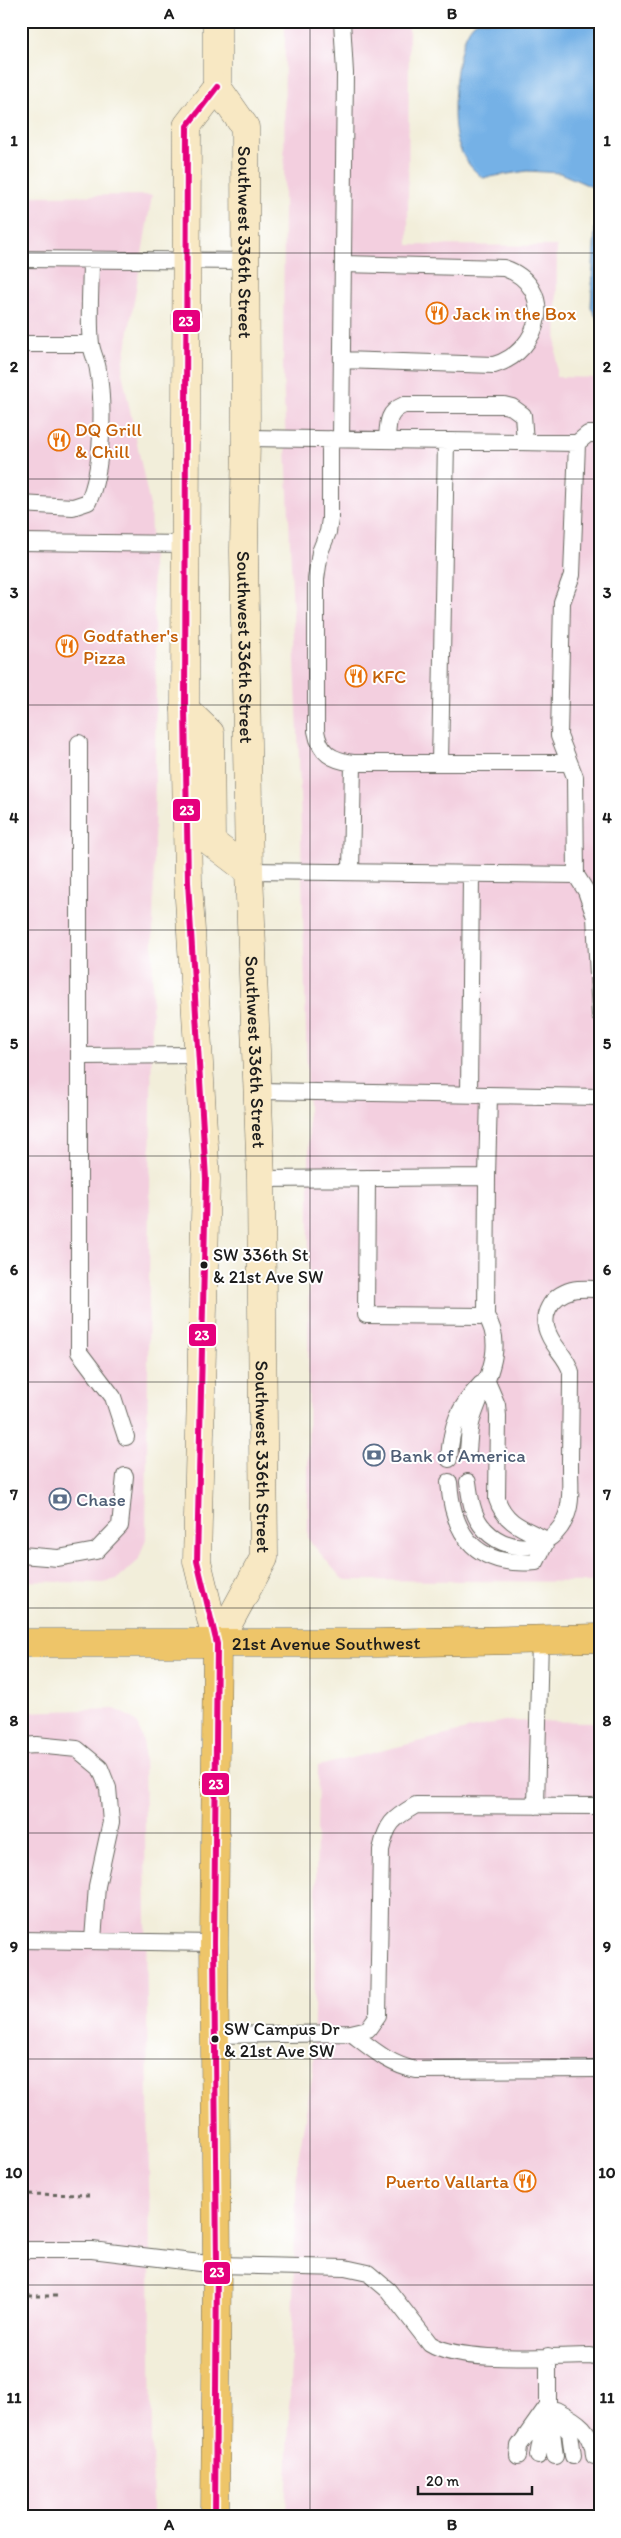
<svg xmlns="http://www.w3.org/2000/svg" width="621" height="2538" font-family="Itim,sans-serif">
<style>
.built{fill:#f3cfdf}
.water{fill:#74b1e6;stroke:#486681}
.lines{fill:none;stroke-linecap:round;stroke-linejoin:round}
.lane-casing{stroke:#67665e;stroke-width:18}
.secondary-casing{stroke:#67665e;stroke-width:29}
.primary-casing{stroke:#67665e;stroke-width:29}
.path{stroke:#67665e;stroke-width:3;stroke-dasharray:4 4;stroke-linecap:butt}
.lane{stroke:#fff;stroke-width:16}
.secondary{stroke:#f8e8c3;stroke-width:28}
.primary{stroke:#eec569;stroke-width:28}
.bus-1-casing{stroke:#fff;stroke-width:10}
.bus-1{stroke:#e5007d;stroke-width:6}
.grid{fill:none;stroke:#1c1c1c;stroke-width:1;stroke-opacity:0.55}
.bus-dot{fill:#1c1c1c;stroke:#fff;stroke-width:2}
.labels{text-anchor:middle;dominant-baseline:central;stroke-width:4;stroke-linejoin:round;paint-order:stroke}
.bus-label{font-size:18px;fill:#1c1c1c;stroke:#fff;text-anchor:start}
.street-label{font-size:19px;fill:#1c1c1c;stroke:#fff}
.food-label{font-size:19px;fill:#c56008;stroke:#fff;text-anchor:start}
.service-label{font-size:19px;fill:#4e5e75;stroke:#fff;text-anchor:start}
.line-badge{stroke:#fff;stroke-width:2}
.badge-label{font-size:14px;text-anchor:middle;font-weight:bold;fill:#fff}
.neatline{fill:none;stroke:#1c1c1c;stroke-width:2}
.grid-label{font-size:16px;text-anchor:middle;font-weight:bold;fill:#1c1c1c}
</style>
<rect width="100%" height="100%" fill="#fff"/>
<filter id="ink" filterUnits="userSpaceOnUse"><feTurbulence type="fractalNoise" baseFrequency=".02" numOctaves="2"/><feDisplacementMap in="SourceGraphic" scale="10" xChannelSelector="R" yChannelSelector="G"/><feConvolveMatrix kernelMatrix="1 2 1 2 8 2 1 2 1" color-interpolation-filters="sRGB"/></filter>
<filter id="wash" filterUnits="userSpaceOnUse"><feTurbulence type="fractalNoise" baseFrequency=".0096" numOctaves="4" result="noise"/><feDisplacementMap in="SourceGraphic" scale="20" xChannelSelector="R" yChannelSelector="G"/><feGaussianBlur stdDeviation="1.12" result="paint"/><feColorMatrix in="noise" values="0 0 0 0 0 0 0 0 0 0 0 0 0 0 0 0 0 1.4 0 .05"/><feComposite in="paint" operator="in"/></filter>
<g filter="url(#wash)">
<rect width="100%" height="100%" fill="#f2eeda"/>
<path class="built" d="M 285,21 L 409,21 L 408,245 L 557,246 L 556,377 L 600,378 L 600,1582 L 343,1580 L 308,1539 L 309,1148 L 299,758 L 283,375 Z
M 152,195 L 122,372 L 150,506 L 156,679 L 146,1539 L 138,1561 L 117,1579 L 103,1583 L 21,1581 L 21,196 Z
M 115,1709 L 132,1718 L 139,1726 L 144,1746 L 153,2517 L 21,2517 L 21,1712 Z
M 504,1721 L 600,1722 L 600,2517 L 286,2517 L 297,2165 L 313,2072 L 318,1766 Z"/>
<path class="water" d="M 477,21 L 600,21 L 600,324 L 591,308 L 597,189 L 560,173 L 527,171 L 483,178 C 470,168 462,157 457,140 C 450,117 455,33 477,21 Z"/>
</g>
<g filter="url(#ink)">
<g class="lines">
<g class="lane-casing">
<path id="lane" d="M 21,259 L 246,261
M 21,344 L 91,344
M 342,360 L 494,365 C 542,351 557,286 504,268 L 343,264
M 246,438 L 577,443 L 572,575 L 562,602 L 559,736 L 575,777 L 576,875 L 586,891 L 595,917 L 600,1015
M 330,439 L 330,519 L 328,532 L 320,552 L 316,579 L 316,731 C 320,754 332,760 353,763
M 341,439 L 345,73 L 342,21
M 387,440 C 388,423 387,412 404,405 L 504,405 L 512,407 L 523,415 L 525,442
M 577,443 L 588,434 L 600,434
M 21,504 L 73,507 L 88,502 C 103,472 104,403 98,370 C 97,361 92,353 91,344 C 88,317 91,287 91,260
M 21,542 L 187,544
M 79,743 L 79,1352 L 113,1397 L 126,1437
M 440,763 L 446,441
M 249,871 L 576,875
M 351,872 L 353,763 L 569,763
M 79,1056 L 197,1055
M 259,1091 L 600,1097
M 469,1095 L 471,874
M 367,1178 L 366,1315 L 486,1316 L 487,1177
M 261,1179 L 487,1177 L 489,1095
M 486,1379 L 497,1405 L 498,1416 L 497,1499 C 505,1524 525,1529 547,1540
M 468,1451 C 469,1441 469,1430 472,1420 C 482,1387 508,1349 486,1316
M 449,1459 C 451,1426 458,1408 481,1384
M 449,1482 C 453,1538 478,1567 536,1562 L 547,1540
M 468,1482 C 470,1497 472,1513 481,1525 C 505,1557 554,1553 567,1514 C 572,1500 570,1483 570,1468 C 570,1436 571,1404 571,1372 C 567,1357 555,1349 549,1335 C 539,1315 551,1296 572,1290 C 580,1288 591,1289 600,1289
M 21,1555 L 58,1558 L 96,1551 L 120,1526 L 125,1476
M 21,1746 L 36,1745 L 77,1749 L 100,1768 L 108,1788 L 111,1822 L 97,1886 L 93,1940
M 536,1806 L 540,1639
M 21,1940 L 214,1943
M 351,2033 C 372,2049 390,2065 416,2070 L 600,2069
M 216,2035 L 351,2033 L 368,2029 L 378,2015 L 381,1850 C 387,1823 392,1819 416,1805 L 600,1806
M 21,2250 L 92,2250 L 217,2265 L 345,2268 L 368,2273 L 388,2290 L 430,2344 C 462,2364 551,2356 591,2356 L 600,2359
M 548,2356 L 548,2405 L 570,2433 L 573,2456
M 556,2410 C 578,2421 593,2431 594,2456
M 550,2415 L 555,2456
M 518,2456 L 519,2446 L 548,2405
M 538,2456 L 546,2412"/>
</g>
<g class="secondary-casing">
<g id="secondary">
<path id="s1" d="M 217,21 L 217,87 L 245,127 L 246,438 L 244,551 L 249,871 L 261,1179 L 264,1558 L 217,1644"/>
<path d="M 217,87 L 187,126 L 185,709 L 188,882 L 206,1179 L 197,1561 L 217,1644"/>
<path d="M 185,709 L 210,733 L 211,842 L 249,871"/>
</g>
</g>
<g class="primary-casing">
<g id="primary">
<path id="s2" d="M 21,1643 L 377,1643 L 600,1638"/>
<path d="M 215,2517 L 217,2265 L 214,1943 L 217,1644"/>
</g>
</g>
<path class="path" d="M 21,2194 L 92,2195
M 21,2296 L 58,2296"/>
<use href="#lane" class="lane"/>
<use href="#secondary" class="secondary"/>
<use href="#primary" class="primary"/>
<g class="bus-1-casing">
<path id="bus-1" d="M 215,2517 L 217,2265 L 214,1943 L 217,1644 L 197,1561 L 206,1179 L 188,882 L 185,709 L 187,126 L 217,87"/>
</g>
<use href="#bus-1" class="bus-1"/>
</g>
</g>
<path class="grid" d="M 310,21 L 310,2517M 21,253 L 600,253M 21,479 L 600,479M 21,705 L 600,705M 21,930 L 600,930M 21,1156 L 600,1156M 21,1382 L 600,1382M 21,1608 L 600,1608M 21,1833 L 600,1833M 21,2059 L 600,2059M 21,2285 L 600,2285"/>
<defs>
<g id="restaurant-ring" transform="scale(1.125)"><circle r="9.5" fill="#fff" stroke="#e8710a" stroke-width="1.5"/><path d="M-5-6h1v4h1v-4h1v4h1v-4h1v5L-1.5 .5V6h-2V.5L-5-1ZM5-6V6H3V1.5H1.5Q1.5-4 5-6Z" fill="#e8710a"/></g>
<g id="bank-ring" transform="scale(1.125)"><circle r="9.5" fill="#fff" stroke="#5c6f8a" stroke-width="1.5"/><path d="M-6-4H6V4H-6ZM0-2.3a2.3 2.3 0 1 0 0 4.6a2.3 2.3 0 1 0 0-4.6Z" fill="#5c6f8a"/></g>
</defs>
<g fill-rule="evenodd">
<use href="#restaurant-ring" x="437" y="313"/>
<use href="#restaurant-ring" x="59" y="440"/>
<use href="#restaurant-ring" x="67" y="646"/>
<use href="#restaurant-ring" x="356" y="676"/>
<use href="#bank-ring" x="374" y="1455"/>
<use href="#bank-ring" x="60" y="1499"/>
<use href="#restaurant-ring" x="525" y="2181"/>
</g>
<g class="bus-dot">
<circle cx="204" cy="1265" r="4.5"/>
<circle cx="215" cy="2039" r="4.5"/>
</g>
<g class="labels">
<g class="bus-label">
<text x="213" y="1255">SW 336th St<tspan x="213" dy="22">&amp; 21st Ave SW</tspan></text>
<text x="224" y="2029">SW Campus Dr<tspan x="224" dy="22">&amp; 21st Ave SW</tspan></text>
</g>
<g class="street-label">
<text stroke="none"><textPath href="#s1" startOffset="230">Southwest 336th Street</textPath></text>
<text stroke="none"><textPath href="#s1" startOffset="635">Southwest 336th Street</textPath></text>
<text stroke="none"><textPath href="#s1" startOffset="1040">Southwest 336th Street</textPath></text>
<text stroke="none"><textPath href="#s1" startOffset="1445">Southwest 336th Street</textPath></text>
<text stroke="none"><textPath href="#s2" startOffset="305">21st Avenue Southwest</textPath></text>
</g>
<g class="food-label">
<text x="453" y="313">Jack in the Box</text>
<text x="75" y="429">DQ Grill<tspan x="75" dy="22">&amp; Chill</tspan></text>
<text x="83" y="635">Godfather's<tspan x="83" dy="22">Pizza</tspan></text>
<text x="372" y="676">KFC</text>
<text x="509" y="2181" text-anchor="end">Puerto Vallarta</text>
</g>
<g class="service-label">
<text x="390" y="1455">Bank of America</text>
<text x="76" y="1499">Chase</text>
</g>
</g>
<g class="line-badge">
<rect x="172" y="309" width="29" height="24" rx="5" fill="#e5007d"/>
<rect x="172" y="798" width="29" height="24" rx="5" fill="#e5007d"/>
<rect x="188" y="1323" width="29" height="24" rx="5" fill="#e5007d"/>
<rect x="201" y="1772" width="29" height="24" rx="5" fill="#e5007d"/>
<rect x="203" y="2261" width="28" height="24" rx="5" fill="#e5007d"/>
</g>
<g class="badge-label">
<text x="186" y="326">23</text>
<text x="187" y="815">23</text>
<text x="202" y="1340">23</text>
<text x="216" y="1789">23</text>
<text x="217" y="2277">23</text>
</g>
<rect width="621" height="2538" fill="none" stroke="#fff" stroke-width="55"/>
<path d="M418 2486v8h114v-8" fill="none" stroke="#1c1c1c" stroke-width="2.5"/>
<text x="426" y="2486" font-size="15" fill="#1c1c1c" stroke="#ffffff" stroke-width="4" paint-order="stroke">20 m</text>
<rect x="28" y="28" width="566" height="2482" class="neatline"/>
<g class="grid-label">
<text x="169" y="19">A</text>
<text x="452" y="19">B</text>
<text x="14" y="146">1</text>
<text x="607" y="146">1</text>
<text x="14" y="372">2</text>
<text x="607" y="372">2</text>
<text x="14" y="598">3</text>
<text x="607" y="598">3</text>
<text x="14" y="823">4</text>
<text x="607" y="823">4</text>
<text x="14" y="1049">5</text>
<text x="607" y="1049">5</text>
<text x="14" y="1275">6</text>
<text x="607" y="1275">6</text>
<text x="14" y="1500">7</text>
<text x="607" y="1500">7</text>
<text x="14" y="1726">8</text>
<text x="607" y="1726">8</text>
<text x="14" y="1952">9</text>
<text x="607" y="1952">9</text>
<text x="14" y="2178">10</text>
<text x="607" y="2178">10</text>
<text x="14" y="2403">11</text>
<text x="607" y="2403">11</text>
<text x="169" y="2530">A</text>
<text x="452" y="2530">B</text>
</g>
</svg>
